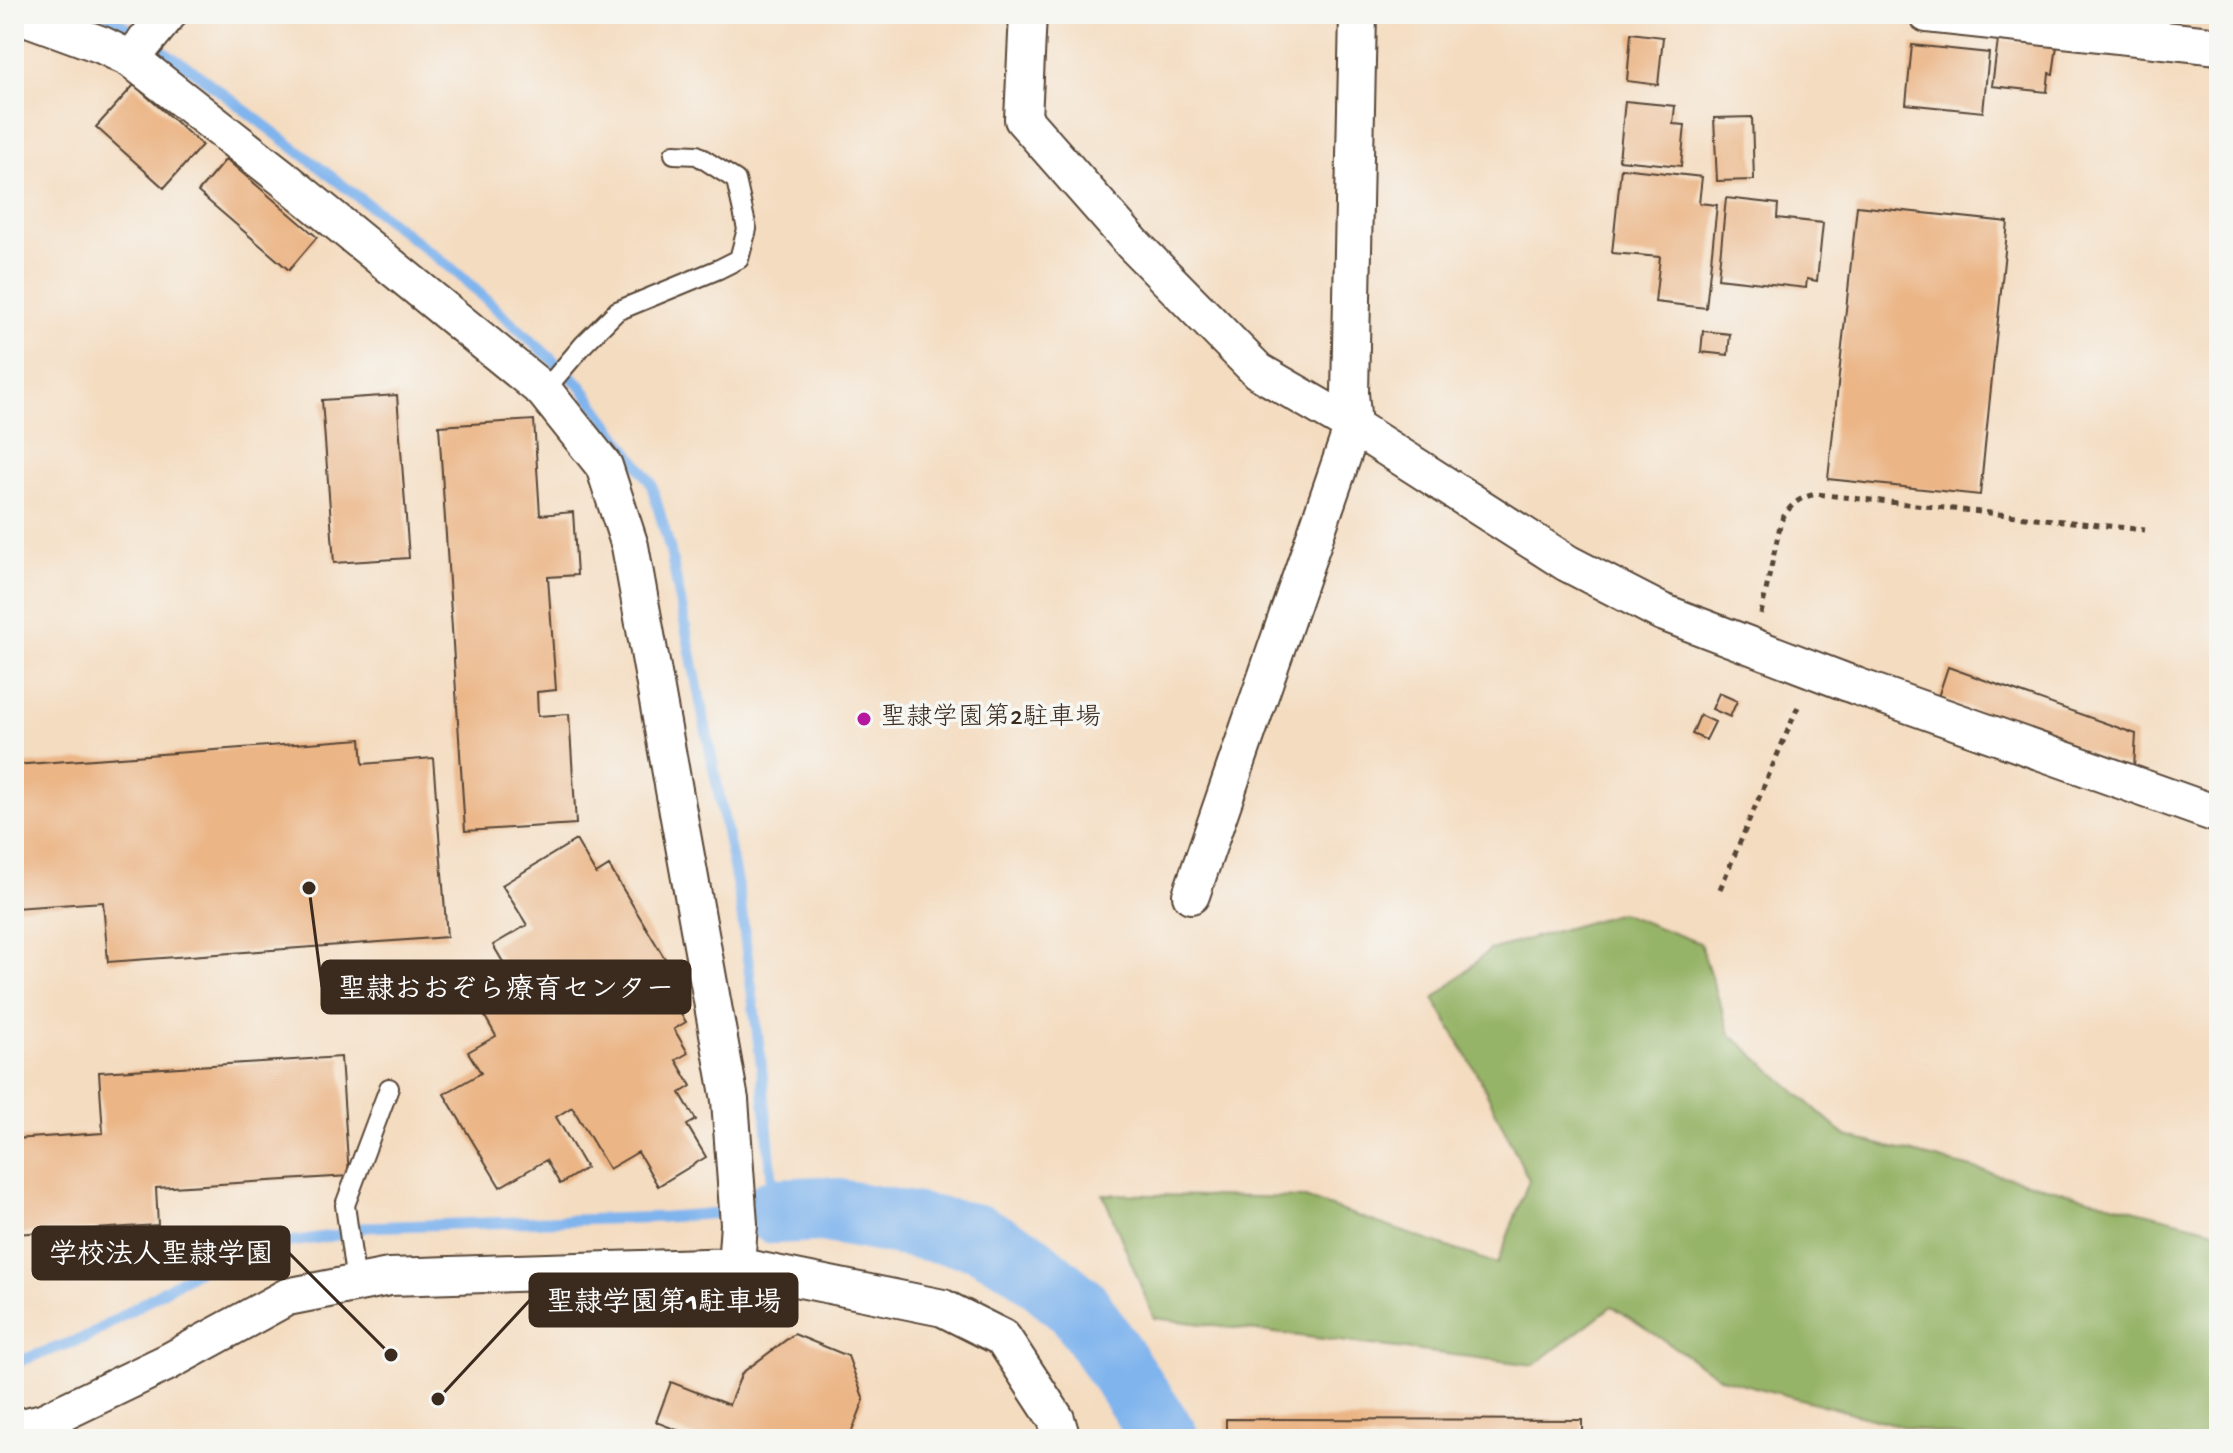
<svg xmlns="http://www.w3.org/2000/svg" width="2233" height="1453" font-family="'Gochi Hand','Klee One',sans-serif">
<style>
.forest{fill:#96b467;stroke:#686f42;stroke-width:2}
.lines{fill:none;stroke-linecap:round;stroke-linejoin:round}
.stream{stroke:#7fb4ed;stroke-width:11}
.river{stroke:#7fb4ed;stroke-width:66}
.building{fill:#ebb586}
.service-casing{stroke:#574536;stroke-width:22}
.minor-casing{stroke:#574536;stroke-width:40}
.path{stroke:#574536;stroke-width:5;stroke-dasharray:6 6;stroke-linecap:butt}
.service{stroke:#fff;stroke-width:18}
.minor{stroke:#fff;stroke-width:36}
.poi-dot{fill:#b5179e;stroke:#f6f6f2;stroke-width:3}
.labels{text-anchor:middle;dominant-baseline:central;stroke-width:7;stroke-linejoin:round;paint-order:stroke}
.poi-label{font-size:26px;fill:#3b2a1e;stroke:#f6f6f2;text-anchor:start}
.leader{fill:none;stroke:#3b2a1e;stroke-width:3}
.callout-dot{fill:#3b2a1e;stroke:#f6f6f2;stroke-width:3}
.callout{fill:#3b2a1e;stroke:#3b2a1e;stroke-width:3}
.callout-label{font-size:28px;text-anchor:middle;font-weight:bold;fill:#fff}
</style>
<rect width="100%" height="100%" fill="#f6f6f2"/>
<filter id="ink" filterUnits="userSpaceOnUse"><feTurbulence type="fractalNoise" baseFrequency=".0125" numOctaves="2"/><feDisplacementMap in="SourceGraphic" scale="16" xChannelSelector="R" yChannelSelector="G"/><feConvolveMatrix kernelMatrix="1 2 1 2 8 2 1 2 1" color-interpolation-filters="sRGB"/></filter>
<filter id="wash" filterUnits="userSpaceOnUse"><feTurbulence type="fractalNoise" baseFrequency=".006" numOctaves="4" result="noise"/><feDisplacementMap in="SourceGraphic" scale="32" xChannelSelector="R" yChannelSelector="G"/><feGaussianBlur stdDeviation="1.8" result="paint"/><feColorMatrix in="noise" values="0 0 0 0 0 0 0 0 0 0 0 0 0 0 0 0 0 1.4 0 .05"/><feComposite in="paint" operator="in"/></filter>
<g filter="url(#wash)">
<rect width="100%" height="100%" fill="#f4dcc0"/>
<path class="forest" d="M 1620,913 L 1700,943 L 1730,1034 L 1846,1136 L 2219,1231 L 2219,1439 L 1972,1439 L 1905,1427 L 1721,1378 L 1612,1306 L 1534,1365 L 1154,1318 L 1103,1194 L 1305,1198 L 1497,1264 L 1529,1180 L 1480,1079 L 1434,999 L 1490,950 Z"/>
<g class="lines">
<path class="stream" d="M 14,1363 L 87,1337 L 193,1273 L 242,1249 L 345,1234 L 365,1227 L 666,1217 L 720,1213 L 733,1208 L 775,1211 L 761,1062 L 740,900 L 670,549 L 651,483 L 581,386 L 456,272 L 191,69 L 106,14"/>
<path class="river" d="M 775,1211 L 822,1209 L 977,1237 L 1023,1261 L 1079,1308 L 1166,1439"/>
</g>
<g id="blocks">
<path class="building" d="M 1631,33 L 1663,37 L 1658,85 L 1627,81 Z
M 1998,40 L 2057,46 L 2053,74 L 2049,73 L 2047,92 L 1992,86 Z
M 1912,45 L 1989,53 L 1983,112 L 1906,104 Z
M 134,85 L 202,145 L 164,188 L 96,127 Z
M 1625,101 L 1675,106 L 1673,124 L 1685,125 L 1681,166 L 1619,160 Z
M 1752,117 L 1754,180 L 1717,181 L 1714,118 Z
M 226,159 L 317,237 L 289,270 L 198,192 Z
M 1621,168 L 1702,177 L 1699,203 L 1717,205 L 1706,308 L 1655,302 L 1660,257 L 1612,253 Z
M 1726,198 L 1778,204 L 1777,218 L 1823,223 L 1817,281 L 1807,279 L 1806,288 L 1718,278 Z
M 1857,206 L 2008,222 L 1980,495 L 1828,479 Z
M 1703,331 L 1730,334 L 1728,355 L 1701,352 Z
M 397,395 L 409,558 L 334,563 L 322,400 Z
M 534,420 L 540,515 L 573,512 L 577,575 L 548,577 L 556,690 L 537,692 L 538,716 L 569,714 L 576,824 L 465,831 L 439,426 Z
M 1948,667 L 2136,734 L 2134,768 L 1938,697 Z
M 1719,693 L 1737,701 L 1730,717 L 1712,709 Z
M 1700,715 L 1715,722 L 1706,740 L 1692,734 Z
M 361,739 L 363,764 L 433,758 L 447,937 L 108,962 L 103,902 L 14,908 L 14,765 Z
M 576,840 L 596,874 L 609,866 L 673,972 L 660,979 L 686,1022 L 674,1029 L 688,1053 L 676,1060 L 691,1086 L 680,1093 L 696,1120 L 687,1125 L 706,1157 L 658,1186 L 638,1152 L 609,1169 L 572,1107 L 556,1117 L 586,1168 L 560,1184 L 546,1160 L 500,1187 L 444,1094 L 481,1073 L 468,1052 L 496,1036 L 483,1013 L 520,991 L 493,945 L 527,925 L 502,885 Z
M 341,1057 L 349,1176 L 156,1188 L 158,1225 L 14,1234 L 14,1139 L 103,1133 L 99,1072 Z
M 794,1334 L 848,1356 L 864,1400 L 849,1439 L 700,1439 L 656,1422 L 671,1382 L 729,1405 L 742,1373 Z
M 1226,1419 L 1582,1420 L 1582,1439 L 1226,1439 Z"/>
</g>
</g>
<g filter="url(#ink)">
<use href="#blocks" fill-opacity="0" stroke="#574536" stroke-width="2"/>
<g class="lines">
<g class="service-casing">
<path id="service" d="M 544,391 L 584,344 L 617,311 L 719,269 L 739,259 L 747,229 L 736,180 L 697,155 L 674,154
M 356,1283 L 345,1205 L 389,1088"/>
</g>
<g class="minor-casing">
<path id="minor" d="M 17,14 L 102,45 L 131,59 L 283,178 L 544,391 L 604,466 L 630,546 L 730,1100 L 739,1224 L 736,1266
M 1028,14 L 1023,119 L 1133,244 L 1258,371 L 1353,426 L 1567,563 L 1662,612 L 1856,686 L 2219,815
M 1927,14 L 2219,46
M 131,59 L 168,14
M 1191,895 L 1353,426 L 1350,393 L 1358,14
M 14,1429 L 43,1422 L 168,1362 L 287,1297 L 389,1277 L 736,1266 L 943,1308 L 1003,1338 L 1056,1419 L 1062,1439"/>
</g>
<path class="path" d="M 1761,614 L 1781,521 C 1790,505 1798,498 1816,494 L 2145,530
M 1720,889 L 1800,702"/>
<use href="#service" class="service"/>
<use href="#minor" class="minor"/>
</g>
</g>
<circle class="poi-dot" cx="864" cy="719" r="8"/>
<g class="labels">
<g class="poi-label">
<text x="880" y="719">聖隷学園第2駐車場</text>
</g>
</g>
<path class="leader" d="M309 888L322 987M391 1355L289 1253M438 1399L530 1300"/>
<g class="callout-dot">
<circle cx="309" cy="888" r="8"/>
<circle cx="391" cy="1355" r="8"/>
<circle cx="438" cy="1399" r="8"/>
</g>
<g class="callout">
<rect x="322" y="961" width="368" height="52" rx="8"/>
<rect x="33" y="1227" width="256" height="52" rx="8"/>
<rect x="530" y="1274" width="267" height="52" rx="8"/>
</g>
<g class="callout-label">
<text x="506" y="997">聖隷おおぞら療育センター</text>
<text x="161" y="1262">学校法人聖隷学園</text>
<text x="664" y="1310">聖隷学園第1駐車場</text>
</g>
<rect width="2233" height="1453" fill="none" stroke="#f6f6f2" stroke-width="48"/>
</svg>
